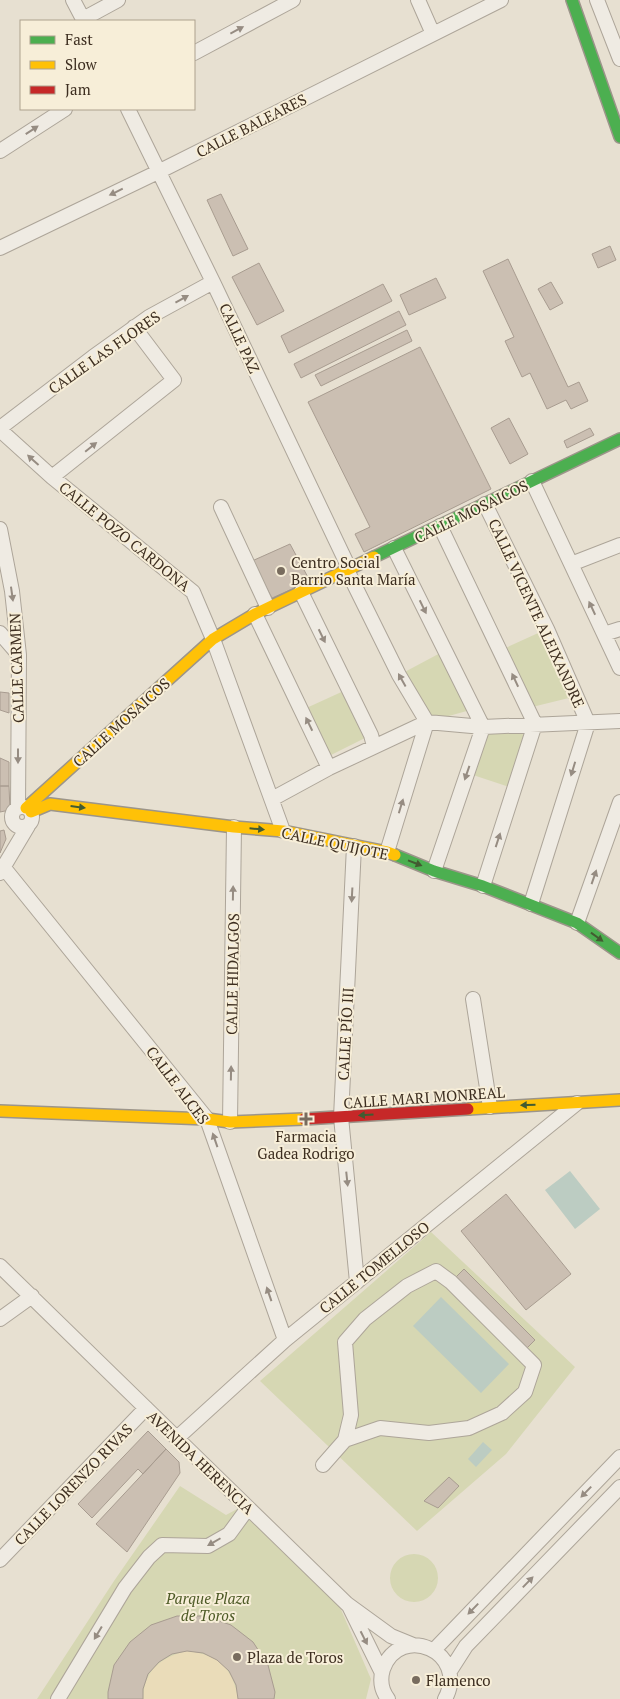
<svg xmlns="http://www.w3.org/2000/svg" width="620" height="1699" font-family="'PT Serif',serif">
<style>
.green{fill:#d6d7b3}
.sand{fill:#eadcb9}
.water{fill:#bcccc2}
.building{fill:#cbbfb2;stroke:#a89c90}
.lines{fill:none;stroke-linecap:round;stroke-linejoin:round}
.street-casing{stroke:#ada599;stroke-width:16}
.fast-casing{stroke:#9c958a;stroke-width:14}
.slow-casing{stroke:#9c958a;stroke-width:14}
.jam-casing{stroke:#9c958a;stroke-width:14}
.street{stroke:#efebe3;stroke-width:14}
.fast{stroke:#4caf50;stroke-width:11}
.slow{stroke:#ffc107;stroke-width:11}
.jam{stroke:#c62828;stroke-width:11}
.oneway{fill:#968c82}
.oneway2{fill:#425b31}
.poi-dot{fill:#786c5e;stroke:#f7eed8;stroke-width:2}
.labels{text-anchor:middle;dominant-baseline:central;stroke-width:4;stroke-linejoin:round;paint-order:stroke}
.street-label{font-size:15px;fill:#3d2e20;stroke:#f7eed8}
.poi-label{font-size:15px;fill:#3d2e20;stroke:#f7eed8;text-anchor:start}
.park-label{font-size:15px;font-style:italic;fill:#4d5a26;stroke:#f7eed8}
</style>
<rect width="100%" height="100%" fill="#e7e0d1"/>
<path class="green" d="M 547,629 L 577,696 L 528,708 L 501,650 Z
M 444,651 L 474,709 L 427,722 L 399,675 Z
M 348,689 L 371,735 L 325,758 L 302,710 Z
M 483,727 L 532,736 L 515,789 L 467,773 Z
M 431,1232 L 575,1367 L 506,1454 L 417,1531 L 260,1381 Z
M 180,1486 L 226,1515 L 239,1508 L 339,1605 L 371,1679 L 366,1699 L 37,1699 L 114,1581 Z
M390 1578a24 24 0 1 1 48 0a24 24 0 1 1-48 0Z"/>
<path class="sand" d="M 187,1651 C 218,1654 233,1668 238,1699 L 143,1699 C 144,1670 161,1657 187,1651 Z"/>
<path class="water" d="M 570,1171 L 600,1209 L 575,1229 L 545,1190 Z
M 441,1297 L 509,1364 L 481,1393 L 413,1326 Z
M 483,1442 L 492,1450 L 476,1467 L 468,1459 Z"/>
<path class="building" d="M 221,194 L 248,249 L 233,256 L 207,200 Z
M 610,246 L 616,260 L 598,268 L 592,254 Z
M 508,259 L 568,387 L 579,382 L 588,401 L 571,409 L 566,400 L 547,409 L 530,373 L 522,377 L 505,341 L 514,337 L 483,271 Z
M 259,263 L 284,311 L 257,325 L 232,277 Z
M 436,278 L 446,298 L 409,315 L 400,295 Z
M 551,282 L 563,303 L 550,310 L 538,289 Z
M 383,284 L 392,301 L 289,353 L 281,336 Z
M 399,311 L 406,325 L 301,378 L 294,364 Z
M 407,330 L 412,341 L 321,386 L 315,375 Z
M 420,347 L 491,489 L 364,552 L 355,534 L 370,527 L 308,402 Z
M 509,418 L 528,454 L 510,464 L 491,428 Z
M 590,428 L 594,435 L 567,448 L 564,441 Z
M 290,544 L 310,581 L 272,598 L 252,561 Z
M 0,692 L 9,693 L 9,713 L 0,710 Z
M 0,758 L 9,762 L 9,786 L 0,786 Z
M 0,786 L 9,786 L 10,810 L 0,812 Z
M 4,830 L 6,839 L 0,853 L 0,831 Z
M 506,1194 L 571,1274 L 526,1310 L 461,1231 Z
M 464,1269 L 535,1340 L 522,1353 L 451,1282 Z
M 148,1431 L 166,1449 L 143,1474 L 138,1469 L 92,1518 L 78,1504 Z
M 166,1449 L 179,1462 L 180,1473 L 127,1552 L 96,1524 Z
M 449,1477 L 459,1486 L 438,1508 L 424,1501 Z
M 177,1616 L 205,1616 L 231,1625 L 253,1642 L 268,1665 L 275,1692 L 274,1699 L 238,1699 L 236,1685 L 229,1671 L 217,1660 L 203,1653 L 187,1651 L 172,1654 L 159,1662 L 148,1674 L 143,1689 L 143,1699 L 108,1699 L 108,1692 L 114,1665 L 130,1642 L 151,1625 Z"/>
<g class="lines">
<g class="street-casing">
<path id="street" d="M 73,0 L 84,21
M 418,0 L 433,34
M 597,0 L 620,59
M 83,19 L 118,0
M 194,53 L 293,0
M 128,109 L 213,282 L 349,568
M 0,151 L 65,109
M 0,248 L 160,171 L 501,0
M 0,428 L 93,357 L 149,317 L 213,282
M 0,430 L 52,477 L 193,592 L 213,639 L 283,831
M 52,477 L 174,380 L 134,327
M 532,481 L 620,668
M 485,504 L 547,629 L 588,723 L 531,904
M 221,507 L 268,608
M 440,526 L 535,724 L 483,886
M 0,529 L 12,591 L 19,655 L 18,808
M 394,548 L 483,727 L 434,871
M 571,564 L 620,545
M 347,570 L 399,675 L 427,722 L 387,852
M 301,592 L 371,735 L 374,746
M 255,614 L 329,768
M 0,633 L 19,655
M 604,634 L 620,629
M 272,799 L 329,768 L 427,722 L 483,727 L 620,721
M12 817a10 10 0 1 1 20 0a10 10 0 1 1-20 0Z
M 354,846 L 341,1117 L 357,1282
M 4,868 L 207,1119 L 285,1340
M 0,873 L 28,826
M 577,923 L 620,802
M 473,999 L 490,1107
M 230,1122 L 234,827
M 0,1266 L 347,1604 L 391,1636 L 413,1645
M 0,1319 L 32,1296
M 177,1438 L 285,1340 L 577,1103
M 323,1465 L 345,1440 L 380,1428 L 429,1433 L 469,1428 L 502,1413 L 525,1392 L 534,1365 L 451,1282 L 436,1271 L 407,1286 L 365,1319 L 345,1342 L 351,1415 L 345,1440
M 0,1560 L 146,1408
M 349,1606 L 382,1673
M 434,1650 L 620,1457
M 450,1671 L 466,1646 L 620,1487
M 58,1699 L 125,1588 L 149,1557 L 162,1545 L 208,1546 L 229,1534 L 248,1508
M 388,1699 C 381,1690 380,1679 383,1669 C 400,1622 470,1652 445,1699"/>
</g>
<g class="fast-casing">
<path id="fast" d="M 572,0 L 620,137
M 374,557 L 620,439
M 395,855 L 434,871 L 483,886 L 577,923 L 620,953"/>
</g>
<g class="slow-casing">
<path id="slow" d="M 26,808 L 213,639 L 255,614 L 374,557
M 31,812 L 50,804 L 234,827 L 283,831 L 387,852 L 395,855
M 468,1109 L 620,1100
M 0,1111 L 207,1119 L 230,1122 L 304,1119"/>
</g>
<g class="jam-casing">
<path id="jam" d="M 304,1119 L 468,1109"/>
</g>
<use href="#street" class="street"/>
<use href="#fast" class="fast"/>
<use href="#slow" class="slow"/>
<use href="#jam" class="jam"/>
</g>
<defs><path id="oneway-solid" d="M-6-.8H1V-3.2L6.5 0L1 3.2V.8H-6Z" transform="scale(1.25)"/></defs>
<g class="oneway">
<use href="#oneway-solid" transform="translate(237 30) rotate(-28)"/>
<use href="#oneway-solid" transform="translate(32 130) rotate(-33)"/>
<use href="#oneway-solid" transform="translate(116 192) rotate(154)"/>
<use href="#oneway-solid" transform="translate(182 299) rotate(-29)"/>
<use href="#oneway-solid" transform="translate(91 447) rotate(-39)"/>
<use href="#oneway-solid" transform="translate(33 460) rotate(-138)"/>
<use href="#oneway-solid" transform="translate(12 594) rotate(82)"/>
<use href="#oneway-solid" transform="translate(423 607) rotate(64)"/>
<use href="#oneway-solid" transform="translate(592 608) rotate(-115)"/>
<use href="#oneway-solid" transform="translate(322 636) rotate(64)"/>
<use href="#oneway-solid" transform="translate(402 680) rotate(-119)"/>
<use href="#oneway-solid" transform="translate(515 680) rotate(-115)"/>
<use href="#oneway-solid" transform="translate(309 724) rotate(-116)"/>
<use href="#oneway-solid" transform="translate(18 756) rotate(90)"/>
<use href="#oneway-solid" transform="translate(573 769) rotate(107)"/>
<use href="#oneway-solid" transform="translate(467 773) rotate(109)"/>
<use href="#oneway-solid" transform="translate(401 806) rotate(-73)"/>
<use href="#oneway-solid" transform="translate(498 840) rotate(-72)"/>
<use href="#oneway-solid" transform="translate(594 877) rotate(-71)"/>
<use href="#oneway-solid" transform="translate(233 893) rotate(-89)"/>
<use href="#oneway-solid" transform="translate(352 895) rotate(93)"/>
<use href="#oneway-solid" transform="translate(231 1073) rotate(-89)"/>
<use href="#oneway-solid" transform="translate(215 1140) rotate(-109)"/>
<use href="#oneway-solid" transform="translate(347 1179) rotate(84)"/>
<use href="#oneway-solid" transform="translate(269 1294) rotate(-109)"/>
<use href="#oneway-solid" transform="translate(586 1492) rotate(134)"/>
<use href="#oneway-solid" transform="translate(214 1542) rotate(150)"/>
<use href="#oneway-solid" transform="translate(528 1582) rotate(-46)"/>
<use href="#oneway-solid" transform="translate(473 1609) rotate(134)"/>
<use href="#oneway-solid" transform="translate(98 1633) rotate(121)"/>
<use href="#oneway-solid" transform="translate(364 1638) rotate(63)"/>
</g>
<g class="oneway2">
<use href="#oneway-solid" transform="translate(78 807) rotate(7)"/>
<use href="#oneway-solid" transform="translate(257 829) rotate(5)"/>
<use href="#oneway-solid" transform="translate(415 863) rotate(21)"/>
<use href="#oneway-solid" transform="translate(597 937) rotate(36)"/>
<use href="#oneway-solid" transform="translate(528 1105) rotate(178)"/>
<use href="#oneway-solid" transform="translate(366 1115) rotate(176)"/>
</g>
<g class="poi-dot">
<circle cx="281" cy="571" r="5"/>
<path d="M303.5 1111.5h5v5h5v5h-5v5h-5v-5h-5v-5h5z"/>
<circle cx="237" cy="1657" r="5"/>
<circle cx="416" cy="1680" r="5"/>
</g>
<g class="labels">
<g class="street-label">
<text transform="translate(251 125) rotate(-27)">CALLE BALEARES</text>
<text transform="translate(240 338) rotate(65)">CALLE PAZ</text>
<text transform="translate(104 352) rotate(-35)">CALLE LAS FLORES</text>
<text transform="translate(471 511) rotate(-26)">CALLE MOSAICOS</text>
<text transform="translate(125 536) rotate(39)">CALLE POZO CARDONA</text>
<text transform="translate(537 613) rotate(65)">CALLE VICENTE ALEIXANDRE</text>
<text transform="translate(16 668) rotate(-92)">CALLE CARMEN</text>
<text transform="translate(121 722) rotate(-42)">CALLE MOSAICOS</text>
<text transform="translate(335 843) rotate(12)">CALLE QUIJOTE</text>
<text transform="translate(232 974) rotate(-89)">CALLE HIDALGOS</text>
<text transform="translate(345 1034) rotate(-87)">CALLE PÍO III</text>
<text transform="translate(178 1085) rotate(53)">CALLE ALCES</text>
<text transform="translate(424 1097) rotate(-4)">CALLE MARI MONREAL</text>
<text transform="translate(374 1267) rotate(-39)">CALLE TOMELLOSO</text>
<text transform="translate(201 1462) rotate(44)">AVENIDA HERENCIA</text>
<text transform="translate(73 1484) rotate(-46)">CALLE LORENZO RIVAS</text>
</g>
<g class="poi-label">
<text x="291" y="562">Centro Social<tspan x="291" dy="17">Barrio Santa María</tspan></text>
<text x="306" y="1136" text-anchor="middle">Farmacia<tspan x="306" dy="17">Gadea Rodrigo</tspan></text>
<text x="247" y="1657">Plaza de Toros</text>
<text x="426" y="1680">Flamenco</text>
</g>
<g class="park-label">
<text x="208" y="1598">Parque Plaza<tspan x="208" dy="17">de Toros</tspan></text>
</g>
</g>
<rect x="20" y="20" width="175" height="90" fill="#f7eed8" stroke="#ada18e"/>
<rect x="30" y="36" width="25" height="8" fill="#4caf50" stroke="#ada18e"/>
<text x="65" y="45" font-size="15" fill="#3d2e20">Fast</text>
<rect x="30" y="61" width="25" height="8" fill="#ffc107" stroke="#ada18e"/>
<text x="65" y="70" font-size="15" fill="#3d2e20">Slow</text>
<rect x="30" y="86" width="25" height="8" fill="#c62828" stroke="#ada18e"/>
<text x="65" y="95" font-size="15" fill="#3d2e20">Jam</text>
</svg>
